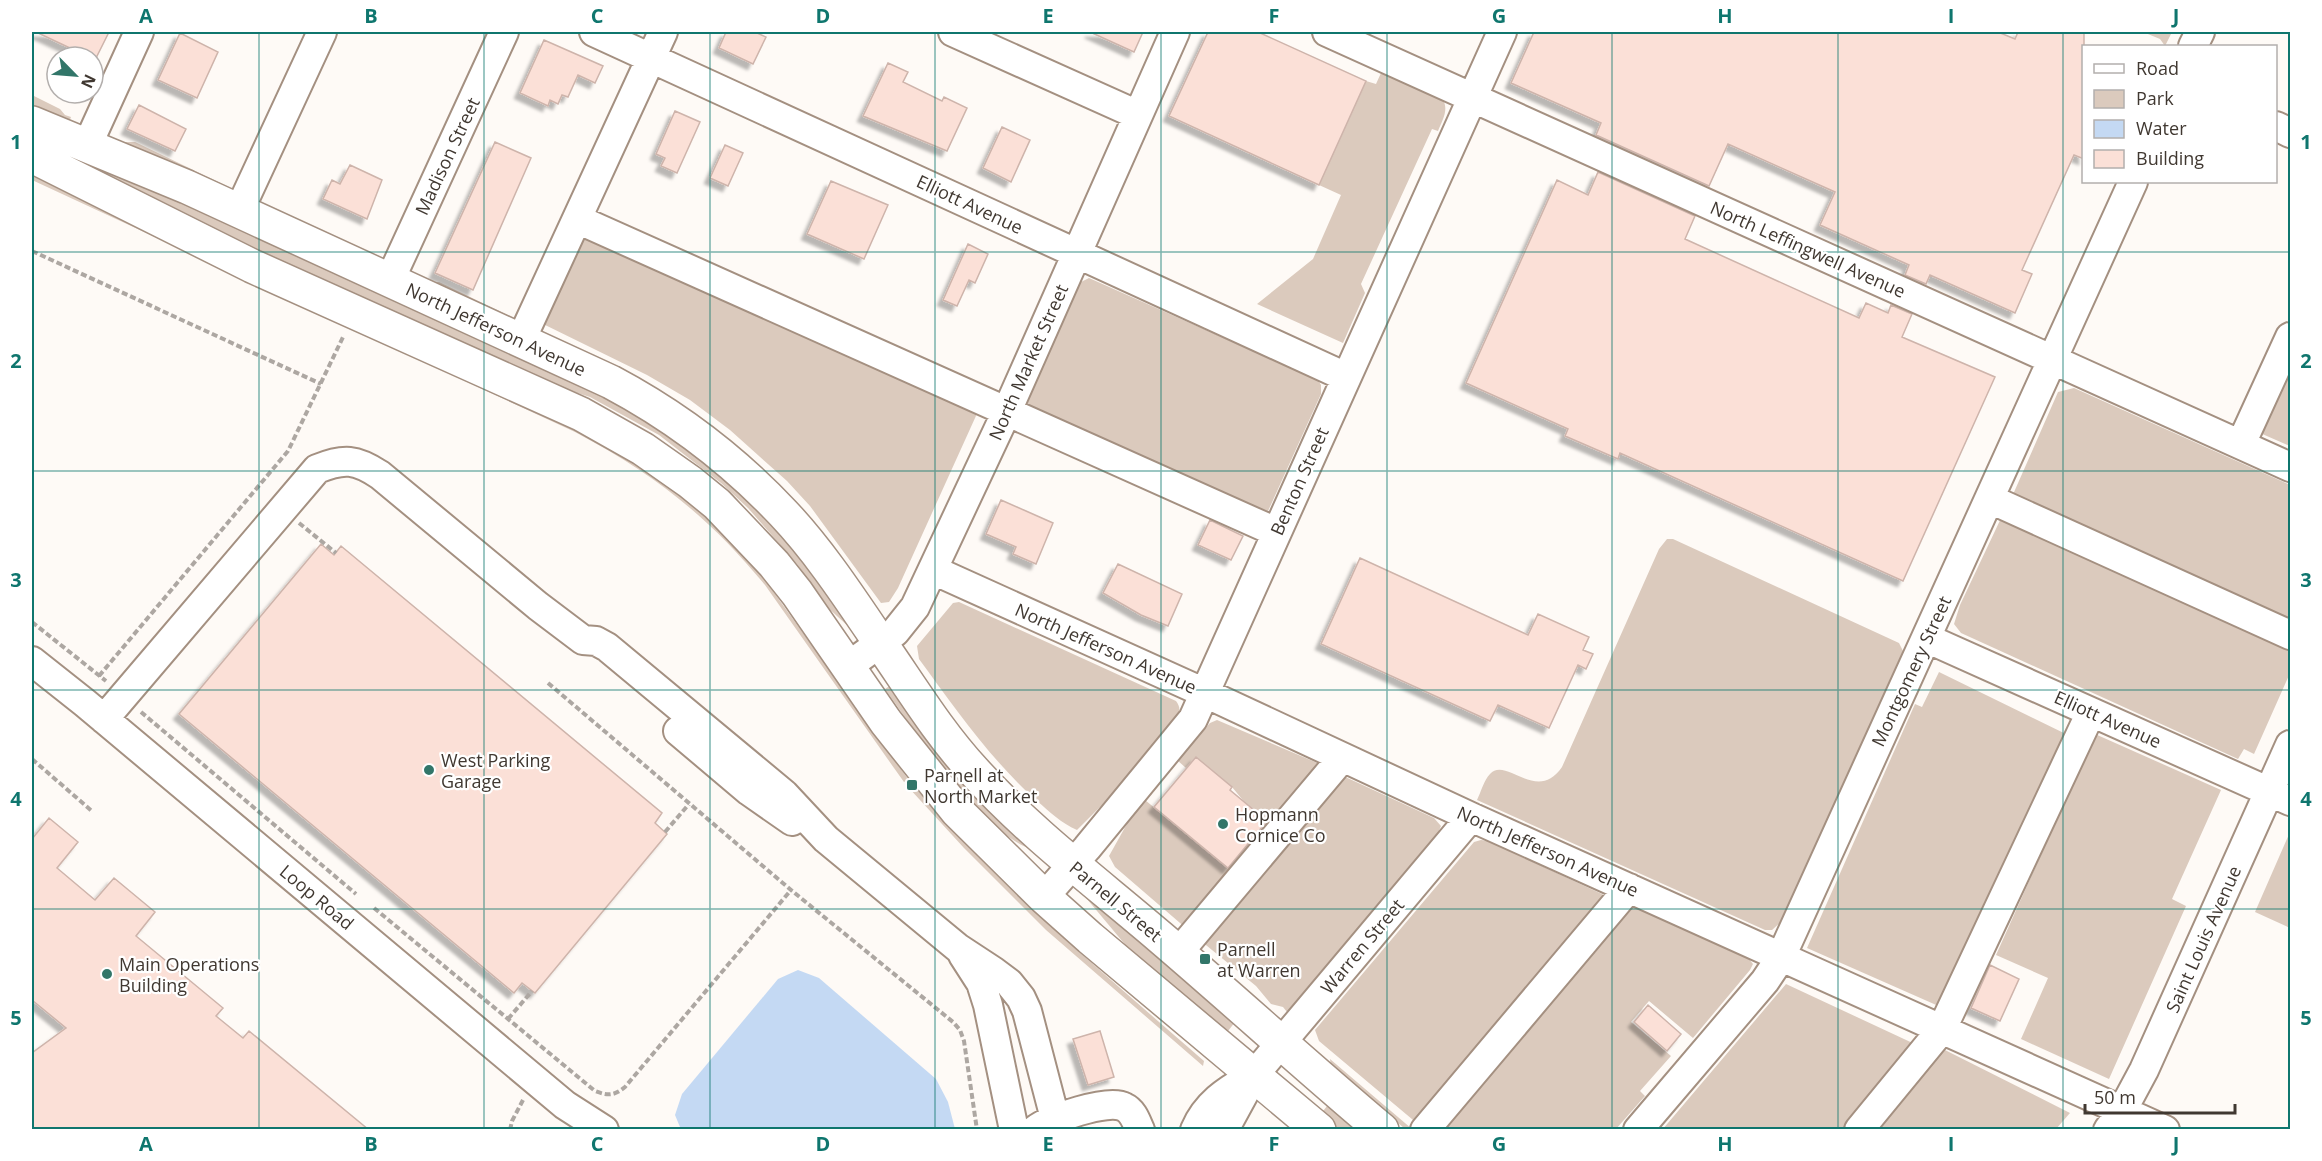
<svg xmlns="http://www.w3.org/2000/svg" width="2322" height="1161" font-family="'Open Sans',sans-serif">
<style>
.green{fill:#dbcabd}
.water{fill:#c4d9f3}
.building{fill:#fbe0d7;stroke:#ceb4ab;stroke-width:1.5;filter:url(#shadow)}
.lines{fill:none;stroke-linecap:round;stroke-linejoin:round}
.minor-casing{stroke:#a49081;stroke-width:32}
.major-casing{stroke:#a49081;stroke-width:36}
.path{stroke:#ada7a2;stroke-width:4;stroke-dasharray:6 3;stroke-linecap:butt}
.minor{stroke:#fff;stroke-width:28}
.major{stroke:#fff;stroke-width:33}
.grid{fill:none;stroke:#0f766e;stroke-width:1.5;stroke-opacity:0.55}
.poi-dot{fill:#327669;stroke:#fff;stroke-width:2}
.labels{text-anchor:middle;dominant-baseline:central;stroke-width:4.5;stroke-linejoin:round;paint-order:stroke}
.street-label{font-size:18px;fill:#403831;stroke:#fff}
.poi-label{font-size:18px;fill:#403831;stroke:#fff;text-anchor:start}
.neatline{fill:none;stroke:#0f766e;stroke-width:2}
.grid-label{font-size:20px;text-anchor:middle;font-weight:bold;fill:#0f766e}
</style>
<defs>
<filter id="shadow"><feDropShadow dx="-5.5" dy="5.5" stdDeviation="1.5" flood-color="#0004"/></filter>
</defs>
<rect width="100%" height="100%" fill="#fefaf6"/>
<path class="green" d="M 2143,32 L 2172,32 L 2165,46 L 2160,39 Z
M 1381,73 L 1443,100 C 1449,110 1442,121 1438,131 L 1432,129 L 1361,284 L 1365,293 L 1343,343 L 1257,304 L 1313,259 L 1341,195 L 1319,185 L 1366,81 L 1376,84 Z
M 32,95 L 60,109 L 65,115 L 71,117 L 69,122 L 32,108 Z
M 32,137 L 94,161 L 627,404 L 748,493 L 853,624 L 849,627 L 826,606 L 797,564 L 748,508 L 721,483 L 659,435 L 590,397 L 512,372 L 211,234 Z
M 124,142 L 135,142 L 237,191 L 236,192 L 121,144 Z
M 32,169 L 578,429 L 637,461 L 707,516 L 749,558 L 908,779 L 904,782 L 894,768 L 765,585 C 707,515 654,474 575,432 L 32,180 Z
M 582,229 L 980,407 L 898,588 L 889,602 L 881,603 L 810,506 L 787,481 L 730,430 L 690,400 L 647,375 L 539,322 Z
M 1089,278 L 1318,380 L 1321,385 L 1321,394 L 1264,520 L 1021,412 L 1079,283 Z
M 430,282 L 439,282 L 522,322 L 519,326 Z
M 2290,354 L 2290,446 L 2260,433 Z
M 2074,388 L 2290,485 L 2290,627 L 2011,499 L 2058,392 Z
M 2003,514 L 2290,640 L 2290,673 L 2254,754 L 2244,749 L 2238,759 L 1961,633 L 1954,624 L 1960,605 Z
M 1667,539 L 1673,539 L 1899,643 L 1903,651 L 1782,921 L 1772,930 L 1765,930 L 1477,800 C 1481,792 1484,780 1490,774 C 1506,756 1537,804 1562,767 L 1659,549 Z
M 959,602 L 1176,701 C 1181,708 1180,712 1176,718 L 1109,798 L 1077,830 C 1061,823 1050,812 1037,801 C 990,759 955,708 919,659 L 917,646 L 953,603 Z
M 1939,672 L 2072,737 L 1943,1008 L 1807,948 L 1915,704 L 1922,707 Z
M 894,683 L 1035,850 C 989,841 913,728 885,689 Z
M 1217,720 L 1322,765 L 1273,826 L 1246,804 L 1232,787 L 1196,757 L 1186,768 L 1177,760 L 1210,723 Z
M 2095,734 L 2221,790 L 2172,899 L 2186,906 L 2109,1079 L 2021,1039 L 2048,978 L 1996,955 Z
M 1341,775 L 1434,818 L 1441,826 L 1438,833 L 1287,1012 L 1283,1007 L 1271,1004 L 1256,986 L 1201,941 Z
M 913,785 C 1000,887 1103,973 1204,1061 L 1203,1066 L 1046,930 L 964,848 L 909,788 Z
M 1145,800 L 1234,873 L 1187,929 L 1115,867 L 1109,856 L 1128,822 Z
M 2290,832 L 2290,928 L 2255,912 Z
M 1481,840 L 1488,841 L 1604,895 L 1419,1125 L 1319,1041 L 1315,1030 L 1474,842 Z
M 1090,892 L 1235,1022 L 1225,1035 L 1128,948 L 1087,899 L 1086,897 Z
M 1626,903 L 1749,959 L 1753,964 L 1750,970 L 1693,1038 L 1649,1001 L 1631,1022 L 1671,1056 L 1640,1091 L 1645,1096 L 1616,1129 L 1434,1130 Z
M 1786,984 L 1919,1046 L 1849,1129 L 1662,1130 Z
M 1939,1047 L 2070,1113 L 2056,1129 L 1870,1130 Z
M 1330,1059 L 1412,1129 L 1404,1128 L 1331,1067 Z
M 1327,1106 L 1355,1129 L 1336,1129 L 1320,1115 Z"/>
<path class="water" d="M 798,970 L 819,978 L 936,1079 L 948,1102 L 955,1129 L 684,1130 L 680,1127 L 675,1115 L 682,1094 L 778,979 Z"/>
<path class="building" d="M 36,32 L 109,32 L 95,60 L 93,57 L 89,57 Z
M 726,32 L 755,32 L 766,37 L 753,64 L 719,48 Z
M 1090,32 L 1143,32 L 1134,52 Z
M 1208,32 L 1258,32 L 1366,81 L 1319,185 L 1169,116 Z
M 1534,32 L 1998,32 L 2015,39 L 2018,32 L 2084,32 L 2084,159 L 2074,155 L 2022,270 L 2032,274 L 2015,313 L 1930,275 L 1926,284 L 1905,275 L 1909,265 L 1820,225 L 1835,192 L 1728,144 L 1709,186 L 1596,135 L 1601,123 L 1511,83 Z
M 180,33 L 218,52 L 197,98 L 158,80 Z
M 544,40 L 603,66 L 595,83 L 578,75 L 568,97 L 562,95 L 558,104 L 550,100 L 548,106 L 520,93 Z
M 888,63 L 908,72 L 903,82 L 942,101 L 944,97 L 967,108 L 947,151 L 863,116 Z
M 139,105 L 186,129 L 175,151 L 127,129 Z
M 675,111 L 700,122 L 677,173 L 661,166 L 665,158 L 656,154 Z
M 1002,127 L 1030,140 L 1011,182 L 983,168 Z
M 495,142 L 531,158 L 473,290 L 435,273 Z
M 725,145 L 743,153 L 728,186 L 710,178 Z
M 350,165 L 382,180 L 367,219 L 323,199 L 332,180 L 340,184 Z
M 1598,172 L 1695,216 L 1685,239 L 1859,318 L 1866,303 L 1888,313 L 1891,305 L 1912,314 L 1902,337 L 1995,377 L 1903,581 L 1620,453 L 1618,459 L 1565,436 L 1568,429 L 1466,383 L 1557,180 L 1588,195 Z
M 831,181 L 888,205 L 864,259 L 807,234 Z
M 968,244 L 988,254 L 975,283 L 969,280 L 957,306 L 943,300 Z
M 1001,500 L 1053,523 L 1036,564 L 1013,554 L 1016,547 L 986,534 Z
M 1210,520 L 1243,536 L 1231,560 L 1198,545 Z
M 321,544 L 334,555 L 341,546 L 662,813 L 655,823 L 667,834 L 535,993 L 522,983 L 514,993 L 179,714 Z
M 1360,558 L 1528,635 L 1538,614 L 1589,637 L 1583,650 L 1593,654 L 1586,669 L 1578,665 L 1549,728 L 1498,705 L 1490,721 L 1321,644 Z
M 1118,564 L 1182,594 L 1168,626 L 1141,615 L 1103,593 Z
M 1196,757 L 1232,787 L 1230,790 L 1267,821 L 1228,868 L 1154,807 Z
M 49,818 L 78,842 L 57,868 L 95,900 L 114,878 L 155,912 L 136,936 L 223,1008 L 216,1016 L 243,1038 L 249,1031 L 369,1130 L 32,1130 L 32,1053 L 66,1028 L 32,1000 L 32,839 Z
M 1990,965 L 2019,979 L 2000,1021 L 1971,1008 Z
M 1648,1005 L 1681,1034 L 1667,1051 L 1634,1022 Z
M 1100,1031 L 1114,1077 L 1088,1085 L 1073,1039 Z"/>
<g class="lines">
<g class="minor-casing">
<path id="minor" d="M 594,32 L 1346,377
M 953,32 L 1138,115
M 1327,32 L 2290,467
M 2193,46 L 2200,32
M 2276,126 L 2290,133
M 87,146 L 139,32
M 239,211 L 322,32
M 577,219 L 1276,532
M 390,280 L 504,32
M 521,340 L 663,32
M 2241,444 L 2290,337
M 1990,499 L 2290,635
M 933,570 L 1205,693 L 1471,817 L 2165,1130
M 1926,638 L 2290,801
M 32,661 L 85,703 L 565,1105 L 604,1130
M 847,667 L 895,632 L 915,607 L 1007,411 L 1175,32
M 104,719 L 317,469 C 344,458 356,459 380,475 L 538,606 L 583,640 L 596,641 L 607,647 L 784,794 L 826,839 L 958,948 L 993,971 L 1009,983 L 1021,998 L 1027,1011 L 1058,1130
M 678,731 L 749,791 L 792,821
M 1044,897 L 1087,848 L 1193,719 L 1502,32
M 1178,953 L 1342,758
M 963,955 L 981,983 L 988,1005 L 1014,1130
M 1035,1130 C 1049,1119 1109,1098 1124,1107 C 1133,1111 1136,1121 1140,1130
M 1195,1130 C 1206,1104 1226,1091 1249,1078
M 1224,1130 L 1254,1075 L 1471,817
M 1425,1130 L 1629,888
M 1638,1130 L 1765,981 L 1781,957 L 2133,182
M 1859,1130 L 1942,1029 L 2091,712
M 2108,1130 L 2122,1111 L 2144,1070 L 2290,745"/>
</g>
<g class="major-casing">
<path id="major" d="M 32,123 L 187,187 L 611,382 C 675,416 734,461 783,513 C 820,552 851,600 881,644 C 911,687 938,732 974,771 C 1030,833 1097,883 1160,937 C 1235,1001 1307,1067 1382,1130
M 32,156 L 252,266 L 581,414 L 643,449 L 690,482 L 717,504 L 774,564 L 797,593 L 886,722 L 957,811 L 1044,897 L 1090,938 L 1319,1130"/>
</g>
<path class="path" d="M 32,251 L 321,384
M 299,523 L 336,553
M 32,622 L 106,681
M 99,676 L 288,451 L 344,335
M 548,683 L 791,890 L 953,1022 L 960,1030 L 964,1041 L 977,1130
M 141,712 L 356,894
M 32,759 L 93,812
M 665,832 L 689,804
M 374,908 L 595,1091 C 608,1096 614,1096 625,1087 L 791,890
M 508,1019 L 532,991
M 510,1130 L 512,1121 L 523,1100"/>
<use href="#minor" class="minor"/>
<use href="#major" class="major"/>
</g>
<path class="grid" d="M 259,32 L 259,1130M 484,32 L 484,1130M 710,32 L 710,1130M 935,32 L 935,1130M 1161,32 L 1161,1130M 1387,32 L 1387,1130M 1612,32 L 1612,1130M 1838,32 L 1838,1130M 2063,32 L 2063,1130M 32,252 L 2290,252M 32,471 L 2290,471M 32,690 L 2290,690M 32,909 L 2290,909"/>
<g class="poi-dot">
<circle cx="429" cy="770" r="6"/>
<rect x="906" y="779" width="12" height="12" rx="3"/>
<circle cx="1223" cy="824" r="6"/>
<rect x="1199" y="953" width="12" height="12" rx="3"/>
<circle cx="107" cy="974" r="6"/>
</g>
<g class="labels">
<g class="street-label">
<text transform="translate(447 156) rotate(-65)">Madison Street</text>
<text transform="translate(970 204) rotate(25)">Elliott Avenue</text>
<text transform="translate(1808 249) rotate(24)">North Leffingwell Avenue</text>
<text transform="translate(496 329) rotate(25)">North Jefferson Avenue</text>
<text transform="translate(1028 362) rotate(-66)">North Market Street</text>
<text transform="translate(1299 481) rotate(-66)">Benton Street</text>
<text transform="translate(1106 648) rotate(24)">North Jefferson Avenue</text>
<text transform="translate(1911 671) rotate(-65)">Montgomery Street</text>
<text transform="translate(2108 719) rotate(24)">Elliott Avenue</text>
<text transform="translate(1548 851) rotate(24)">North Jefferson Avenue</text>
<text transform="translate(317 897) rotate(40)">Loop Road</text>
<text transform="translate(1116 901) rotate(40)">Parnell Street</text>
<text transform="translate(2203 939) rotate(-66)">Saint Louis Avenue</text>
<text transform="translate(1362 946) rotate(-50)">Warren Street</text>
</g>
<g class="poi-label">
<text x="441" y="760">West Parking<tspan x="441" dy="21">Garage</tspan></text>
<text x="924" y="775">Parnell at<tspan x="924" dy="21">North Market</tspan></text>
<text x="1235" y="814">Hopmann<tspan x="1235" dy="21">Cornice Co</tspan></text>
<text x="1217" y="949">Parnell<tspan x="1217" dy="21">at Warren</tspan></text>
<text x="119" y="964">Main Operations<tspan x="119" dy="21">Building</tspan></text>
</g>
</g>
<rect width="2322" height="1161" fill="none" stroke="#ffffff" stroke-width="66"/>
<rect x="2082" y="45" width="195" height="138" fill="#ffffff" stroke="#b3afad" stroke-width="1.5"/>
<rect x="2094" y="64" width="30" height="9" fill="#ffffff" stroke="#b3afad" stroke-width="1.5"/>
<text x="2136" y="75" font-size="18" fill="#403831">Road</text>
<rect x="2094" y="90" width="30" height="18" fill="#dbcabd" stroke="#b3afad" stroke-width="1.5"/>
<text x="2136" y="105" font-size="18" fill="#403831">Park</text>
<rect x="2094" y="120" width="30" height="18" fill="#c4d9f3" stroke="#b3afad" stroke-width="1.5"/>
<text x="2136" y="135" font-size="18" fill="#403831">Water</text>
<rect x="2094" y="150" width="30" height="18" fill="#fbe0d7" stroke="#b3afad" stroke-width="1.5"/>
<text x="2136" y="165" font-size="18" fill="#403831">Building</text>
<g transform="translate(75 75) rotate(115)"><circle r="28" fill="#ffffff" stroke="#b3afad" stroke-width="1.5"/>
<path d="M0-4.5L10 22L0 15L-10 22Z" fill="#327669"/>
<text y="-9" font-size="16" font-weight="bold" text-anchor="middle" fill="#403831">N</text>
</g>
<path d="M2085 1104v9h150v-9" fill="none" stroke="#403831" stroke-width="3"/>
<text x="2094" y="1104" font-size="18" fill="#403831" stroke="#ffffff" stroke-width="4.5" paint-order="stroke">50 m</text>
<rect x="33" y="33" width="2256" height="1095" class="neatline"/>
<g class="grid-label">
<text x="146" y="23">A</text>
<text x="371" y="23">B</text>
<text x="597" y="23">C</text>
<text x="823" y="23">D</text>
<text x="1048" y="23">E</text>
<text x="1274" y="23">F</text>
<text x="1499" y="23">G</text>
<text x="1725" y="23">H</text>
<text x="1951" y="23">I</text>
<text x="2176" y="23">J</text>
<text x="16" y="149">1</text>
<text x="2306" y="149">1</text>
<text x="16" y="368">2</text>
<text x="2306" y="368">2</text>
<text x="16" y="587">3</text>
<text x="2306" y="587">3</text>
<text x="16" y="806">4</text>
<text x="2306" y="806">4</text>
<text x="16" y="1025">5</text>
<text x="2306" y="1025">5</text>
<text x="146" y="1151">A</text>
<text x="371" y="1151">B</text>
<text x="597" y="1151">C</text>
<text x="823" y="1151">D</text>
<text x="1048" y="1151">E</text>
<text x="1274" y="1151">F</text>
<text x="1499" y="1151">G</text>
<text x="1725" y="1151">H</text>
<text x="1951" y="1151">I</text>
<text x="2176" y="1151">J</text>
</g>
</svg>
